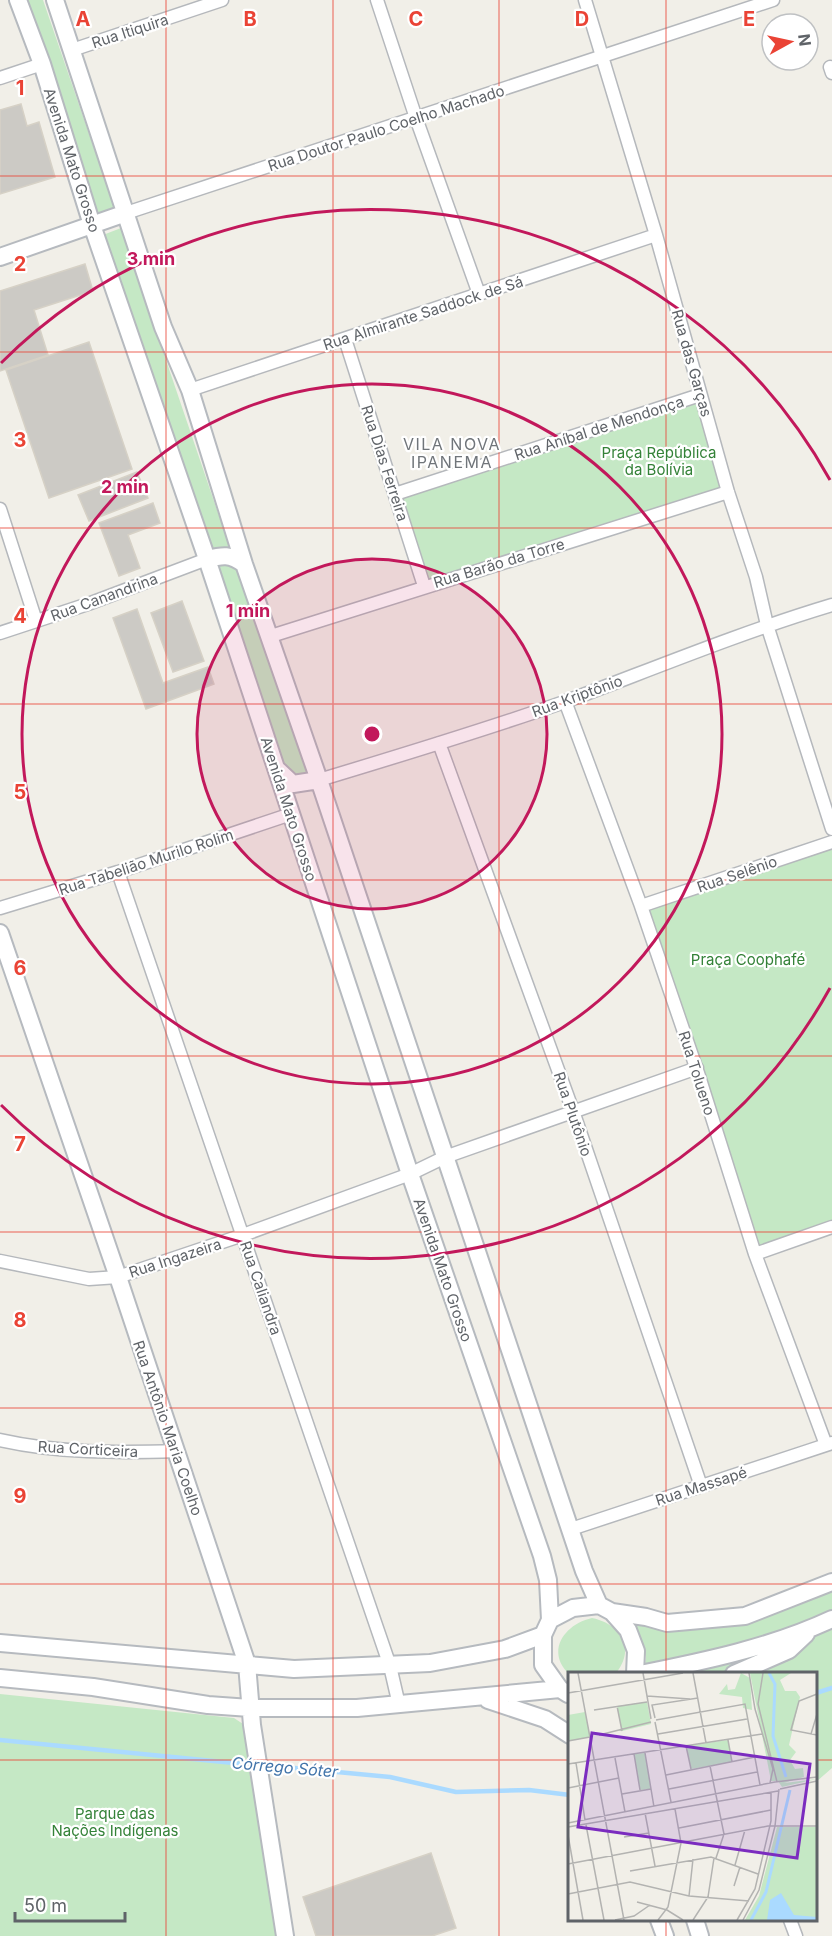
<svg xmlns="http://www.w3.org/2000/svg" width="832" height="1936" font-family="Inter,sans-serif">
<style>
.green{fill:#c5e8c5}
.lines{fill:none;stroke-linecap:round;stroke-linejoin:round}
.stream{stroke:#aadaff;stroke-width:4.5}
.building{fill:#cccac5;stroke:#d6d1c6;stroke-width:1.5}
.street-casing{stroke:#b5b8bc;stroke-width:15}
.secondary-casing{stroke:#b6babf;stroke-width:20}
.street{stroke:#fff;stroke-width:12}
.secondary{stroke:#fff;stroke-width:16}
.grid{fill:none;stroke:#ea4335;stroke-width:1.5;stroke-opacity:0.55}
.ring{fill:none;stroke:#c2185b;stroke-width:3}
.labels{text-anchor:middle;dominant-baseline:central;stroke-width:4.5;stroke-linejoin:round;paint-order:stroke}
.street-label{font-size:15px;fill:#5f6368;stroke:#fff}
.park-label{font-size:15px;fill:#348238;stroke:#fff}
.neighbourhood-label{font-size:16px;letter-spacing:1.5px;fill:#70757a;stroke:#fff}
.water-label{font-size:16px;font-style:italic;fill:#4174aa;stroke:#fff}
.inset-river{fill:none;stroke:#aadaff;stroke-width:3}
.inset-road{fill:none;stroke:#b3b3b1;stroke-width:1.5}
.view{fill:#7b2cbf;fill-opacity:0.15;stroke:#7b2cbf;stroke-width:3}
.inset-edge{fill:none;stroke:#5f6368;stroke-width:3}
.grid-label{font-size:20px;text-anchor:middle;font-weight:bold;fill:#ea4335;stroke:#fff;stroke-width:4.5;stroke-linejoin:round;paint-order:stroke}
.centre{fill:#c2185b;stroke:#fff;stroke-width:3}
.ring-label{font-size:18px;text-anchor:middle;font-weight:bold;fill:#c2185b;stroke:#fff;stroke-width:4.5;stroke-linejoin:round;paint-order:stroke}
</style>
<rect width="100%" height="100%" fill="#f1efe8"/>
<path class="green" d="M 25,0 L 43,0 L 120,224 L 101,231 Z
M 121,228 L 311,786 L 289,793 L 103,235 Z
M 700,395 L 728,492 L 424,586 L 395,494 Z
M 832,842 L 832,1227 L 755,1254 L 641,906 Z
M 832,1589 L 832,1768 L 816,1782 L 816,1674 L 644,1673 L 646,1657 L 633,1620 L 746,1623 L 808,1600 Z
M 592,1618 C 621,1624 636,1648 616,1673 L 569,1674 C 545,1651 565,1624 592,1618 Z
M 0,1694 L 234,1718 L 246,1726 L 278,1936 L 0,1936 Z"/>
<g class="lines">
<path class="stream" d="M 816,1693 L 832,1688
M 0,1740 L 254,1765
M 263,1765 L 390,1777 L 456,1792 L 529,1790 L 570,1795"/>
</g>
<path class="building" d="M 21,104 L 27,126 L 39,122 L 55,177 L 0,194 L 0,110 Z
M 85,264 L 93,291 L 34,310 L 48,355 L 0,371 L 0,291 Z
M 89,342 L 132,469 L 49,498 L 6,370 Z
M 137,472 L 148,498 L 89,521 L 78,495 Z
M 153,503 L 160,523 L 128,535 L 140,568 L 119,576 L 99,523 Z
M 182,601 L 204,661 L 173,672 L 151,613 Z
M 137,609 L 163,683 L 208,667 L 214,684 L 146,709 L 113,618 Z
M 431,1853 L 456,1928 L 432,1936 L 316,1936 L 303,1897 Z"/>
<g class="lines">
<g class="street-casing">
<path id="street" d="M 377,0 L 416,118 L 479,294
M 585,0 L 656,235 L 728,492 L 756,577 L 767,625 L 832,829
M 72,50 L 222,0
M 830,67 L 832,73
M 0,78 L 42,64
M 126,213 L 773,0
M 345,339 L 424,586
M 190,390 L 656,235
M 395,494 L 700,395
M 0,509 L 36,621
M 0,633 L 88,604 L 207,559
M 271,636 L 728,492
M 565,701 L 641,906 L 699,1076 L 755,1254 L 826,1445
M 439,743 L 573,1111 L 701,1486
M 319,780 C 402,755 485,730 567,701 C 655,668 742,632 832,605
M 118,872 L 390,1666 L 399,1705
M 641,906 L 832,842
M 0,908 L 118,872 L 291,814
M 755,1254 L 832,1227
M 0,1261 L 89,1279 L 118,1277 L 243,1235 L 410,1174 L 445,1157 L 697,1068
M 0,1440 C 58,1453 117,1453 176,1451
M 571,1529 L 832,1443
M 790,1920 L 796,1936"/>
</g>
<g class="secondary-casing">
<path id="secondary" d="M 18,0 L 42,64 L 92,225 L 207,559 L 410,1174 L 542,1556 L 548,1580 L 550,1620
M 55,0 L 163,327 L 190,390 L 244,564 L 319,780 L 584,1571 L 599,1605
M 0,257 L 126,213
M 207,559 C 223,555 230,554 244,564
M 278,770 L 293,784 L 319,780
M 0,933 L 118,1277 L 247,1664 L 252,1725 L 285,1936
M 612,1612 L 646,1617 L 667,1623 L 745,1616 L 832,1582
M 0,1643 L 294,1669 L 430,1663 L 505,1649 L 543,1635
M 640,1674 C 705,1661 772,1647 832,1619
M 734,1674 L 789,1650 L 806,1634
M 0,1678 L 93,1687 L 208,1705 L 250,1708 L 357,1708 L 560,1689
M 568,1694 L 560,1689 L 543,1665 L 543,1635 L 550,1620 L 573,1608 L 599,1605 L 612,1612 L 628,1630 L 636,1651 L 635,1674
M 488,1700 L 545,1719 L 570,1735
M 659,1920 L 665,1936
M 695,1920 L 700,1936"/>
</g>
<use href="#street" class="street"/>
<use href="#secondary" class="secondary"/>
</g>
<path class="grid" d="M 166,0 L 166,1936M 333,0 L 333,1936M 499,0 L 499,1936M 666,0 L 666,1674M 0,176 L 832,176M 0,352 L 832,352M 0,528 L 832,528M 0,704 L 832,704M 0,880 L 832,880M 0,1056 L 832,1056M 0,1232 L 832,1232M 0,1408 L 832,1408M 0,1584 L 832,1584M 0,1760 L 570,1760M 816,1760 L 832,1760M 666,1920 L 666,1936"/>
<circle cx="372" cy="734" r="175" fill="#c2185b" fill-opacity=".12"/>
<g class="ring">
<circle cx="372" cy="734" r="175"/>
<circle cx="372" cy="734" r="350"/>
<path d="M830 988A524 524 0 0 1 1 1105M1 363A524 524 0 0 1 830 480"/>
</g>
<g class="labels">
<g class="street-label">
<text transform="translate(130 31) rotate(-18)">Rua Itiquira</text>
<text transform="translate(386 128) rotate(-18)">Rua Doutor Paulo Coelho Machado</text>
<text transform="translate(72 160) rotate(72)">Avenida Mato Grosso</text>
<text transform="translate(423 313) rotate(-18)">Rua Almirante Saddock de Sá</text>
<text transform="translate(692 363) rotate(74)">Rua das Garças</text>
<text transform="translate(599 428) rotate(-18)">Rua Aníbal de Mendonça</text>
<text transform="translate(385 463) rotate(72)">Rua Dias Ferreira</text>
<text transform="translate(499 563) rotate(-17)">Rua Barão da Torre</text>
<text transform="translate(104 597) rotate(-20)">Rua Canandrina</text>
<text transform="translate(577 696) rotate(-20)">Rua Kriptônio</text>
<text transform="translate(289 809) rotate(72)">Avenida Mato Grosso</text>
<text transform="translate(146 862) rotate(-18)">Rua Tabelião Murilo Rolim</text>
<text transform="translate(737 874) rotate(-19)">Rua Selênio</text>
<text transform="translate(697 1073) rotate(72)">Rua Tolueno</text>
<text transform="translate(573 1114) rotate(71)">Rua Plutônio</text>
<text transform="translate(175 1258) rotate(-18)">Rua Ingazeira</text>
<text transform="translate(443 1270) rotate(71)">Avenida Mato Grosso</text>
<text transform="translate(261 1288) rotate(71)">Rua Caliandra</text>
<text transform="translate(168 1428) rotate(71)">Rua Antônio Maria Coelho</text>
<text transform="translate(88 1449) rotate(3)">Rua Corticeira</text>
<text transform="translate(701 1486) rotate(-18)">Rua Massapé</text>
</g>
<g class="park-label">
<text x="659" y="452">Praça República<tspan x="659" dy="17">da Bolívia</tspan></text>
<text x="748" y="959">Praça Coophafé</text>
<text x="115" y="1813">Parque das<tspan x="115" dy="17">Nações Indígenas</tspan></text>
</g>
<g class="neighbourhood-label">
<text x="452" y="444">VILA NOVA<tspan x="452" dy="18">IPANEMA</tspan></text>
</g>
<g class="water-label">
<text transform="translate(285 1767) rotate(5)">Córrego Sóter</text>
</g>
</g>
<g transform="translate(568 1672)">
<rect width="249" height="249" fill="#f1efe8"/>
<path d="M 173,1 L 182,6 L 184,38 L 175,36 L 174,25 L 151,22 L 159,12 L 160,18 L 167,17 ZM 182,1 L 223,1 L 212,8 L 217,19 L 228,19 L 232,25 L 221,73 L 228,80 L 222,88 L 227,97 L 235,96 L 236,105 L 216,111 L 249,107 L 214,115 L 210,109 L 203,109 ZM 79,30 L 83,52 L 54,59 L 49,34 ZM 17,40 L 22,65 L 0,69 L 0,43 ZM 160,68 L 164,90 L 123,97 L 118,74 ZM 77,81 L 83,117 L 72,118 L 66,82 ZM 209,155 L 249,155 L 249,248 L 177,248 L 191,224 Z" fill="#c5e8c5"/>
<path d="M 213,221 L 226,243 L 249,245 L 249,248 L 199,248 L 202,228 Z" fill="#aadaff"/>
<path class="inset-river" d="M 201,1 L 207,12 L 205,64 L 218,105M 183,248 L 198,220 L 222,118"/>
<path class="inset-road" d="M 10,1 L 56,248M 75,1 L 83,47M 125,1 L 138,71M 181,1 L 187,37 L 205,97 L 202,111M 195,1 L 190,32 L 209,110M 0,21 L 115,1M 249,22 L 231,29 L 223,58 L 249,63M 79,24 L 122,27M 49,34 L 54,59M 26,38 L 79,30M 87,46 L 84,33 L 130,26M 88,48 L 177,32 L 192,113M 87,50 L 103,130M 90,62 L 179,47M 243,62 L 249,42M 31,63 L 83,50M 160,68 L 164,90M 0,69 L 22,65M 118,74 L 123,97M 77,81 L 86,135M 66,82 L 72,118M 47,86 L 57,140M 8,91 L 17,148M 0,92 L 194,62M 142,94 L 156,162 L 148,186M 98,103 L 187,85M 0,116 L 51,106M 101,117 L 189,100M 212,117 L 249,109M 54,122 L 83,117M 77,141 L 87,194M 0,151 L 207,110 L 249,105M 18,153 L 36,248M 0,155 L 210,119M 111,156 L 203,138M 0,163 L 15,248M 56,165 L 81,161M 0,192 L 200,154 L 249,154M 167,193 L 177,158M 62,199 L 143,185 L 190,202M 166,214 L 172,195M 0,222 L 62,210 L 121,224 L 181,229M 121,224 L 125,187M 69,230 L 99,238 L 115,248M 47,248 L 66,244 L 82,233M 90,248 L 100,235 L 113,171 L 107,137M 125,248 L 140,225 L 146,186M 169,248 L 187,217 L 203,149 L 203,120M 175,248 L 191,218 L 207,154 L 211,117"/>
<path class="view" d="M 24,61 L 242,92 L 229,186 L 10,155 Z"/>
<rect width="249" height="249" class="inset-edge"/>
</g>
<g class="grid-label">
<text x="83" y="26">A</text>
<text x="250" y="26">B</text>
<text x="416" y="26">C</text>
<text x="582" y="26">D</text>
<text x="749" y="26">E</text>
<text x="20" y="95">1</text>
<text x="20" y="271">2</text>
<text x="20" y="447">3</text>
<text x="20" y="623">4</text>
<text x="20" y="799">5</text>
<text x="20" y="975">6</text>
<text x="20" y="1151">7</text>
<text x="20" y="1327">8</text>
<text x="20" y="1503">9</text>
</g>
<circle cx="372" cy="734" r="9" class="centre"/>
<g class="ring-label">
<text x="151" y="265">3 min</text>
<text x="125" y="493">2 min</text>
<text x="248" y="617">1 min</text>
</g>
<g transform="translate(790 42) rotate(82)"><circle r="28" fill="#ffffff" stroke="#bfc1c3" stroke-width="1.5"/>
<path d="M0-4.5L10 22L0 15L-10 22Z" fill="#ea4335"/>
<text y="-9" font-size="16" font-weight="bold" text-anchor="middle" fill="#5f6368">N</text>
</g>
<path d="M15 1912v9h110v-9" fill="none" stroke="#5f6368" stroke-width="3"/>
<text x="24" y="1912" font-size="18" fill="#5f6368" stroke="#ffffff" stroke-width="4.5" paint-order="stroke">50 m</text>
</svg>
